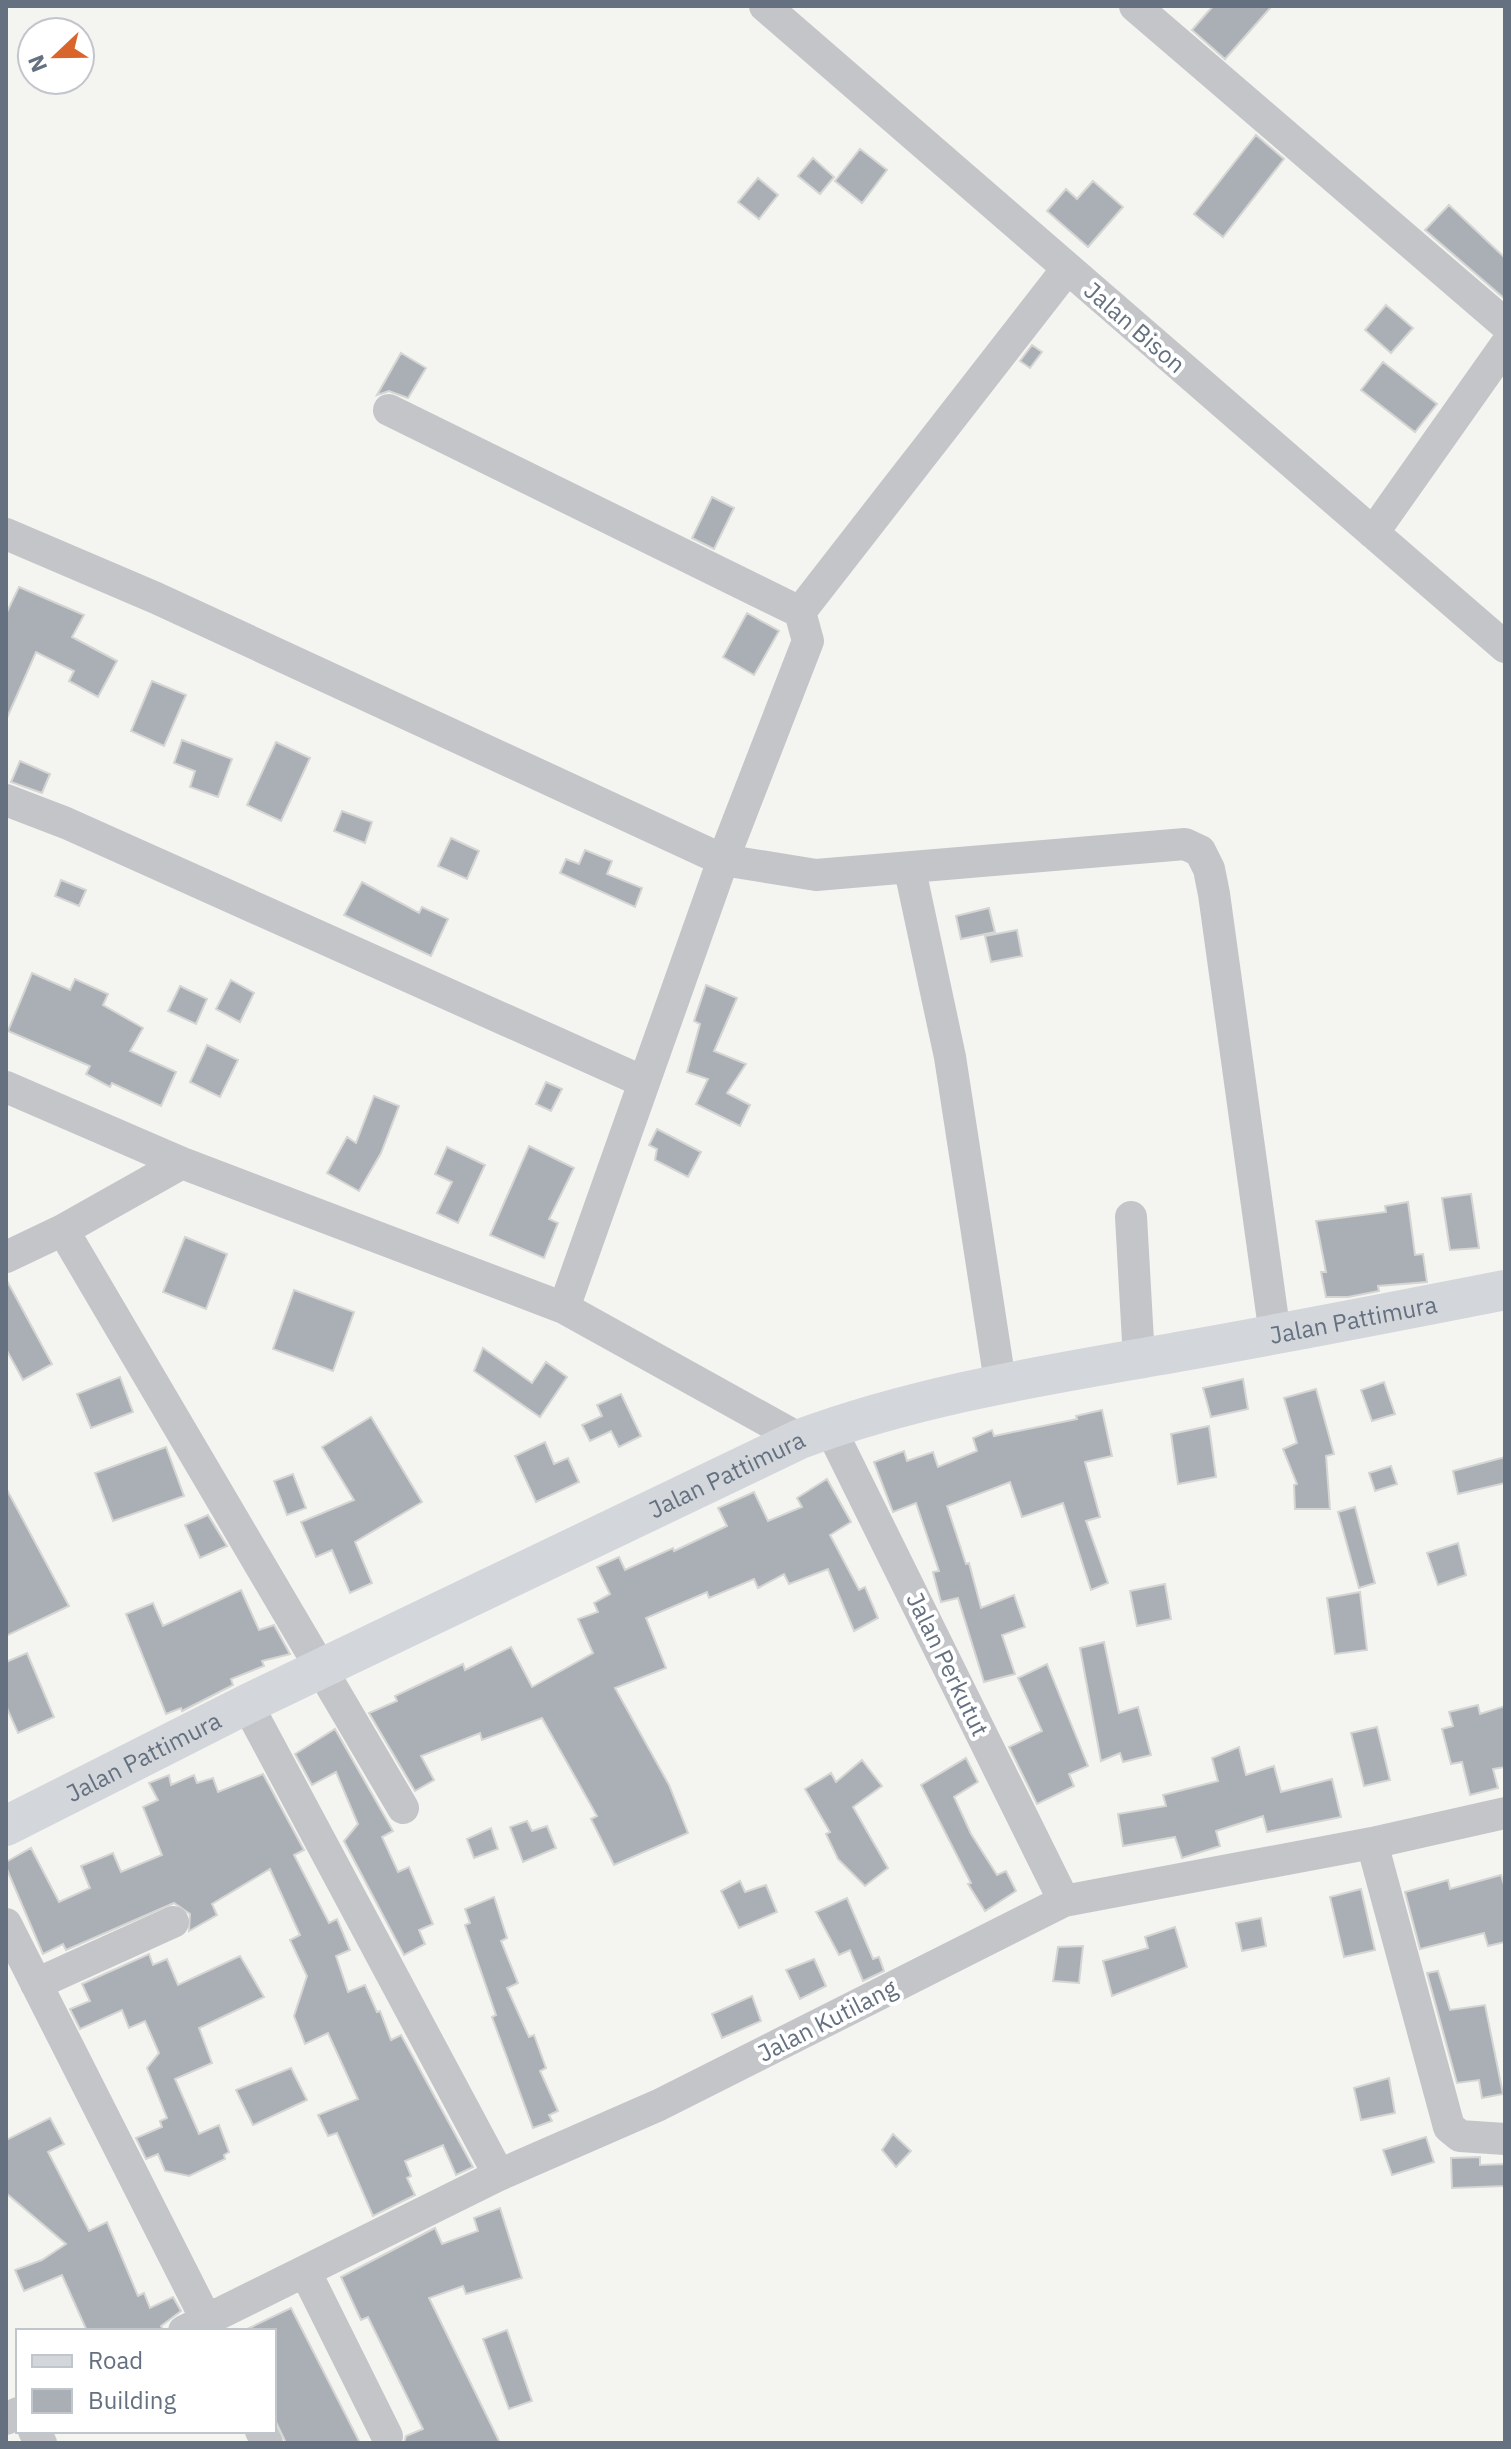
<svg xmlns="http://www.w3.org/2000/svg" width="1511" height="2449" font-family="'IBM Plex Sans',sans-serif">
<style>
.building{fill:#a9afb5;stroke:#d5d6d3;stroke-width:2}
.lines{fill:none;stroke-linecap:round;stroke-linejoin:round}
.minor{stroke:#c3c5c9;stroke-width:32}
.major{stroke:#d3d7db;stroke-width:40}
.labels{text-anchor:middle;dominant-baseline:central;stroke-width:8;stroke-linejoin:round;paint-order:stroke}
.street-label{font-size:24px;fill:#657180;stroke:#fff}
</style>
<rect width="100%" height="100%" fill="#f4f4f1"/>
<path class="building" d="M 1213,6 L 1272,6 L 1225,59 L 1192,30 Z
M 1256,135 L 1284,159 L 1223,237 L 1194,214 Z
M 860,149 L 887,170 L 862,203 L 835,181 Z
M 813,158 L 834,177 L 820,194 L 798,176 Z
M 758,178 L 778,195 L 759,219 L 738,202 Z
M 1093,181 L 1123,207 L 1088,247 L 1047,211 L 1066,189 L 1077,199 Z
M 1449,205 L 1505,258 L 1505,299 L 1425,230 Z
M 1386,305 L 1413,328 L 1391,353 L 1365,330 Z
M 1032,345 L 1042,352 L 1030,368 L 1020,361 Z
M 401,353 L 426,368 L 408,398 L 389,391 L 377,395 Z
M 1383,362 L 1437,404 L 1415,432 L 1361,390 Z
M 712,497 L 734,508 L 714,549 L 692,538 Z
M 19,587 L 84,615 L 72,637 L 117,661 L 98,697 L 69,681 L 74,671 L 36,652 L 6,720 L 6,614 Z
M 747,613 L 779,631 L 754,675 L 723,657 Z
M 152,681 L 186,695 L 164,746 L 131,731 Z
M 182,740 L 232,759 L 218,797 L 190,787 L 195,771 L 174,763 Z
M 276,742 L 310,758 L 281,821 L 247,805 Z
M 20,761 L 50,774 L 42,793 L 11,782 Z
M 342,811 L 372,822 L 365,843 L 334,831 Z
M 451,838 L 479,851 L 467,879 L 438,866 Z
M 585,850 L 612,861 L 607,874 L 642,888 L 635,907 L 560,873 L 566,859 L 579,864 Z
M 61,880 L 86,890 L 79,906 L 55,896 Z
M 362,882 L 419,913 L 422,907 L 448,919 L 431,956 L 344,915 Z
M 989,908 L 995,932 L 961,939 L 956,916 Z
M 1017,930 L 1022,956 L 991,962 L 985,936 Z
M 32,973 L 70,990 L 75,979 L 108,994 L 103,1005 L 143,1028 L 130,1051 L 176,1072 L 161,1106 L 112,1083 L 110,1087 L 86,1074 L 90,1066 L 8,1031 Z
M 231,980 L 254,993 L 240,1022 L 216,1009 Z
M 706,985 L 737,998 L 714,1051 L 746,1064 L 727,1093 L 750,1105 L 740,1126 L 696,1104 L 708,1079 L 687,1072 L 700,1024 L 694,1021 Z
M 180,986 L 207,999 L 196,1024 L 168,1011 Z
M 207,1045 L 238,1060 L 220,1097 L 190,1082 Z
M 546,1082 L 562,1089 L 551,1111 L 536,1104 Z
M 374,1096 L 399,1106 L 381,1153 L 359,1191 L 327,1173 L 347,1137 L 356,1143 Z
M 657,1129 L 701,1152 L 688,1177 L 655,1160 L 657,1149 L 649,1145 Z
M 529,1146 L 574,1168 L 549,1219 L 558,1223 L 544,1258 L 490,1235 Z
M 447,1147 L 485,1165 L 458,1223 L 437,1213 L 452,1182 L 435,1174 Z
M 1471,1194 L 1479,1248 L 1450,1250 L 1442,1198 Z
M 1408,1202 L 1415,1255 L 1423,1254 L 1427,1282 L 1378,1286 L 1379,1291 L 1348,1297 L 1326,1297 L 1321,1272 L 1326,1272 L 1316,1221 L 1386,1212 L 1385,1206 Z
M 185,1237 L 227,1254 L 206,1309 L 163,1292 Z
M 6,1279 L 52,1364 L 23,1380 L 6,1349 Z
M 294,1290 L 354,1312 L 333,1371 L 273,1349 Z
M 483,1348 L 532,1383 L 546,1362 L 567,1377 L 540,1417 L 474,1371 Z
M 120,1377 L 133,1412 L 91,1428 L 77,1394 Z
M 1243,1379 L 1248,1409 L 1211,1417 L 1203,1388 Z
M 1384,1382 L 1395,1414 L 1372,1421 L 1361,1390 Z
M 1316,1389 L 1334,1454 L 1326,1456 L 1330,1509 L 1295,1509 L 1294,1485 L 1297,1484 L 1283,1449 L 1297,1443 L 1284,1398 Z
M 621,1394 L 641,1436 L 619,1447 L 611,1431 L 590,1441 L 582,1425 L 602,1416 L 597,1405 Z
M 1102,1410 L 1112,1456 L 1085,1462 L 1100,1517 L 1086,1521 L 1108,1583 L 1091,1590 L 1063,1503 L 1022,1517 L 1010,1482 L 947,1506 L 966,1564 L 969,1563 L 981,1608 L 1014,1595 L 1025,1627 L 1002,1635 L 1015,1674 L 984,1682 L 958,1598 L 941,1602 L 933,1572 L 939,1571 L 916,1503 L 893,1512 L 874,1462 L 904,1451 L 907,1461 L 933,1452 L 938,1467 L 977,1451 L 973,1438 L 992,1430 L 994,1436 L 1077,1419 L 1076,1416 Z
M 371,1417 L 422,1502 L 355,1542 L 372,1583 L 350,1593 L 332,1550 L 316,1557 L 301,1522 L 354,1500 L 322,1447 Z
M 1209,1426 L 1216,1477 L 1178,1484 L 1171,1434 Z
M 545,1442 L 554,1464 L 568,1458 L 579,1482 L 536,1502 L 515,1456 Z
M 166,1447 L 184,1496 L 113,1521 L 95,1473 Z
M 1505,1457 L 1505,1483 L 1458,1494 L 1453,1471 Z
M 1391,1466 L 1397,1484 L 1375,1491 L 1369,1473 Z
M 293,1474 L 306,1508 L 287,1515 L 274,1481 Z
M 827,1479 L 851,1522 L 830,1535 L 859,1590 L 865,1587 L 878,1618 L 854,1631 L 828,1569 L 789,1584 L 784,1574 L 758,1588 L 754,1579 L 709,1598 L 707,1592 L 646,1618 L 666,1668 L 615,1688 L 669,1785 L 688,1833 L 614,1865 L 591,1819 L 597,1816 L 542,1718 L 482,1740 L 480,1733 L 421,1756 L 434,1780 L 415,1791 L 369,1713 L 397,1701 L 395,1696 L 463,1664 L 465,1670 L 511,1647 L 532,1687 L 593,1653 L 578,1619 L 598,1612 L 594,1603 L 610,1594 L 597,1567 L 619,1557 L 625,1570 L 673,1548 L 674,1551 L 727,1526 L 718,1508 L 754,1492 L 768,1521 L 802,1507 L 797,1498 Z
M 6,1488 L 69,1606 L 6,1636 Z
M 1355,1507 L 1375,1583 L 1359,1588 L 1338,1512 Z
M 208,1515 L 227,1546 L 200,1558 L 185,1525 Z
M 1458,1543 L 1466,1575 L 1438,1585 L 1427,1553 Z
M 1165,1584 L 1171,1619 L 1137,1626 L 1130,1591 Z
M 241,1590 L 259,1630 L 274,1625 L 290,1654 L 262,1661 L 264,1666 L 231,1679 L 233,1685 L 182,1711 L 181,1708 L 166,1714 L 126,1614 L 153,1603 L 163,1626 Z
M 1360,1592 L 1367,1650 L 1335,1654 L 1327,1598 Z
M 1104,1642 L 1119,1713 L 1138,1707 L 1151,1755 L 1123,1762 L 1120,1753 L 1101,1761 L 1080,1648 Z
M 27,1653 L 54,1717 L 18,1733 L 6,1706 L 6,1662 Z
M 1047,1664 L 1088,1766 L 1069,1774 L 1074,1786 L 1037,1804 L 1009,1747 L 1042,1731 L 1018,1678 Z
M 1478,1705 L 1480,1714 L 1505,1706 L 1505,1767 L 1493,1769 L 1498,1788 L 1470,1795 L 1462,1762 L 1451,1764 L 1442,1729 L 1453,1726 L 1449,1712 Z
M 1377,1727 L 1390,1780 L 1364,1786 L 1351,1733 Z
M 335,1729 L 393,1831 L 382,1837 L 398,1872 L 409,1867 L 433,1924 L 419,1930 L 425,1944 L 404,1955 L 344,1841 L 358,1824 L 336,1772 L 312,1785 L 295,1754 Z
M 1239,1747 L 1246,1775 L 1274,1766 L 1281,1792 L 1332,1779 L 1341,1817 L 1267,1832 L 1263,1816 L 1216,1831 L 1220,1846 L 1182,1858 L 1175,1837 L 1123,1846 L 1118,1814 L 1166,1806 L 1163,1795 L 1218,1781 L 1212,1758 Z
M 966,1758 L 978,1782 L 954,1797 L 971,1834 L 997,1875 L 1006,1871 L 1016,1891 L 985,1911 L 968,1884 L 971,1883 L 921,1785 Z
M 862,1760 L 882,1786 L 853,1807 L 888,1868 L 865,1886 L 838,1859 L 826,1834 L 830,1832 L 805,1789 L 831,1773 L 836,1782 Z
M 263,1774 L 304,1850 L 294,1855 L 329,1923 L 337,1919 L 350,1950 L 336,1956 L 348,1992 L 365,1985 L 377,2012 L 380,2011 L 391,2040 L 401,2035 L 473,2167 L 456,2175 L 443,2145 L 405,2161 L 411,2176 L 407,2178 L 415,2195 L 373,2216 L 337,2133 L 328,2136 L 318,2115 L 358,2099 L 328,2033 L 305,2044 L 294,2016 L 307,1976 L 290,1940 L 300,1935 L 270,1869 L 212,1904 L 217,1915 L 189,1931 L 190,1914 L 174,1903 L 66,1950 L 63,1944 L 43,1954 L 6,1867 L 6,1862 L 31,1848 L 59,1902 L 90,1888 L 81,1866 L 113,1853 L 121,1872 L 162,1855 L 143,1807 L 158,1800 L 149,1783 L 169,1775 L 171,1785 L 194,1775 L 197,1783 L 213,1778 L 218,1792 Z
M 527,1821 L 532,1831 L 547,1826 L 556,1848 L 523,1862 L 510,1827 Z
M 491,1828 L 498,1849 L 474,1858 L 467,1839 Z
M 1501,1875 L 1505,1888 L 1505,1942 L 1488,1946 L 1484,1933 L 1420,1949 L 1405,1892 L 1448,1880 L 1450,1889 Z
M 740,1881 L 745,1892 L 766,1885 L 777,1912 L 739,1928 L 721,1891 Z
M 1361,1889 L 1375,1950 L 1344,1957 L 1330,1897 Z
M 494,1897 L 507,1938 L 501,1941 L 518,1983 L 507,1988 L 529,2037 L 534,2035 L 546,2068 L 540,2071 L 558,2111 L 549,2115 L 552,2121 L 533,2128 L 492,2017 L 496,2015 L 465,1925 L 470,1923 L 465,1909 Z
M 847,1898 L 873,1959 L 879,1957 L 884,1971 L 863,1981 L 850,1950 L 839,1955 L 816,1912 Z
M 1261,1918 L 1266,1946 L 1242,1951 L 1236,1923 Z
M 1175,1927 L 1187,1967 L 1112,1996 L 1103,1961 L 1148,1948 L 1145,1937 Z
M 1083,1946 L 1079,1983 L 1053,1981 L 1058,1947 Z
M 149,1954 L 153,1965 L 167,1959 L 178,1985 L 240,1956 L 264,1997 L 199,2028 L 212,2063 L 175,2079 L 199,2134 L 219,2125 L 229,2152 L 224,2155 L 225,2159 L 189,2176 L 165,2171 L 158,2154 L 146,2159 L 136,2138 L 162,2127 L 160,2121 L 167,2118 L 147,2068 L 159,2053 L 145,2021 L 129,2028 L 122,2010 L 80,2029 L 70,2009 L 90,2001 L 82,1984 Z
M 814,1959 L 826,1986 L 800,1999 L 786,1970 Z
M 1438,1971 L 1450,2010 L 1485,2005 L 1503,2094 L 1482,2098 L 1479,2080 L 1457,2083 L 1427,1973 Z
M 752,1996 L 761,2021 L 722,2038 L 712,2014 Z
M 291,2068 L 307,2100 L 253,2125 L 236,2090 Z
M 1389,2078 L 1395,2113 L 1361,2120 L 1354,2088 Z
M 50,2118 L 64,2144 L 48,2152 L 89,2231 L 107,2222 L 138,2296 L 144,2293 L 150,2308 L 173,2297 L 181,2311 L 161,2326 L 164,2331 L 87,2331 L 62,2275 L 24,2291 L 15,2270 L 42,2260 L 66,2244 L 6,2193 L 6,2140 Z
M 893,2134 L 911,2151 L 896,2167 L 882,2150 Z
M 1426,2137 L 1434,2162 L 1392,2175 L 1383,2150 Z
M 1480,2157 L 1480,2165 L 1505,2164 L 1505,2186 L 1452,2188 L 1451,2158 Z
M 500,2208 L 522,2278 L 466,2294 L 463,2286 L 429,2298 L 500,2443 L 404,2443 L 406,2436 L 423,2429 L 368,2317 L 361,2320 L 341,2277 L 435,2228 L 442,2244 L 478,2231 L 474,2218 Z
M 291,2308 L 360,2443 L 286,2443 L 274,2418 L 274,2331 L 243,2331 Z
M 507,2330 L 532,2401 L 509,2409 L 483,2339 Z"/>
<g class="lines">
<path class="minor" d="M 765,6 L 1505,647
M 1135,6 L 1505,324
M 389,410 L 800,612 L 808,641 L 723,860 L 816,875 L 1185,844 L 1200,851 L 1209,869 L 1214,894 L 1275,1335
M 1373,533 L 1505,346
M 6,534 L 156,598 L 723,860 L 564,1308
M 800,612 L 1067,269
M 6,800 L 66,823 L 644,1082
M 910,870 L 950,1057 L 1000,1382
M 6,1087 L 182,1163 L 564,1308 L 800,1439
M 1131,1217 L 1139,1359
M 63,1230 L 403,1808
M 6,1257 L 63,1230 L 182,1163
M 830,1428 L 1064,1901
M 247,1704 L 499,2175
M 1372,1843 L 1449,2127 L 1460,2136 L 1505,2139
M 6,1924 L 212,2331
M 36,1984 L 173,1922
M 305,2271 L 387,2436
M 184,2331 L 499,2175 L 659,2105 L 1064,1901 L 1372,1843 L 1505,1813
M 6,2419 L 18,2413
M 34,2431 L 41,2443
M 261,2431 L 267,2443"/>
<path class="major" id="s1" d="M 6,1826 L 247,1704 L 800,1439 C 924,1393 1054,1374 1183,1351 C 1291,1332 1398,1311 1505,1290"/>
</g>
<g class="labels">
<g class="street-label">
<text transform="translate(1135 327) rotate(41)">Jalan Bison</text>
<text stroke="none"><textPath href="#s1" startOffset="1450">Jalan Pattimura</textPath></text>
<text stroke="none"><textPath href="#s1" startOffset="802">Jalan Pattimura</textPath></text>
<text transform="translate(948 1664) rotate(64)">Jalan Perkutut</text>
<text stroke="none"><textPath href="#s1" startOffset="154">Jalan Pattimura</textPath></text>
<text transform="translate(827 2020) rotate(-27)">Jalan Kutilang</text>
</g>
</g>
<rect width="1511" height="2449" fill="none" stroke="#657180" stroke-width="16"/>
<rect x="16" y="2329" width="260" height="104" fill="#ffffff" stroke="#c1c6cc" stroke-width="2"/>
<rect x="32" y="2355" width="40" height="12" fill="#d3d7db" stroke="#c1c6cc" stroke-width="2"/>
<text x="88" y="2369" font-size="24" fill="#657180">Road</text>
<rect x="32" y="2389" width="40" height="24" fill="#a9afb5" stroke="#c1c6cc" stroke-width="2"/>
<text x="88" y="2409" font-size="24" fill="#657180">Building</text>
<g transform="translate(56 56) rotate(248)"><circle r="38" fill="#ffffff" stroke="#c1c6cc" stroke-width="2"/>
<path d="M0-6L14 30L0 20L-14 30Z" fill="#da652b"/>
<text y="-12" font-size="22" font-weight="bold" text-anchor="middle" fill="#657180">N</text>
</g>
</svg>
